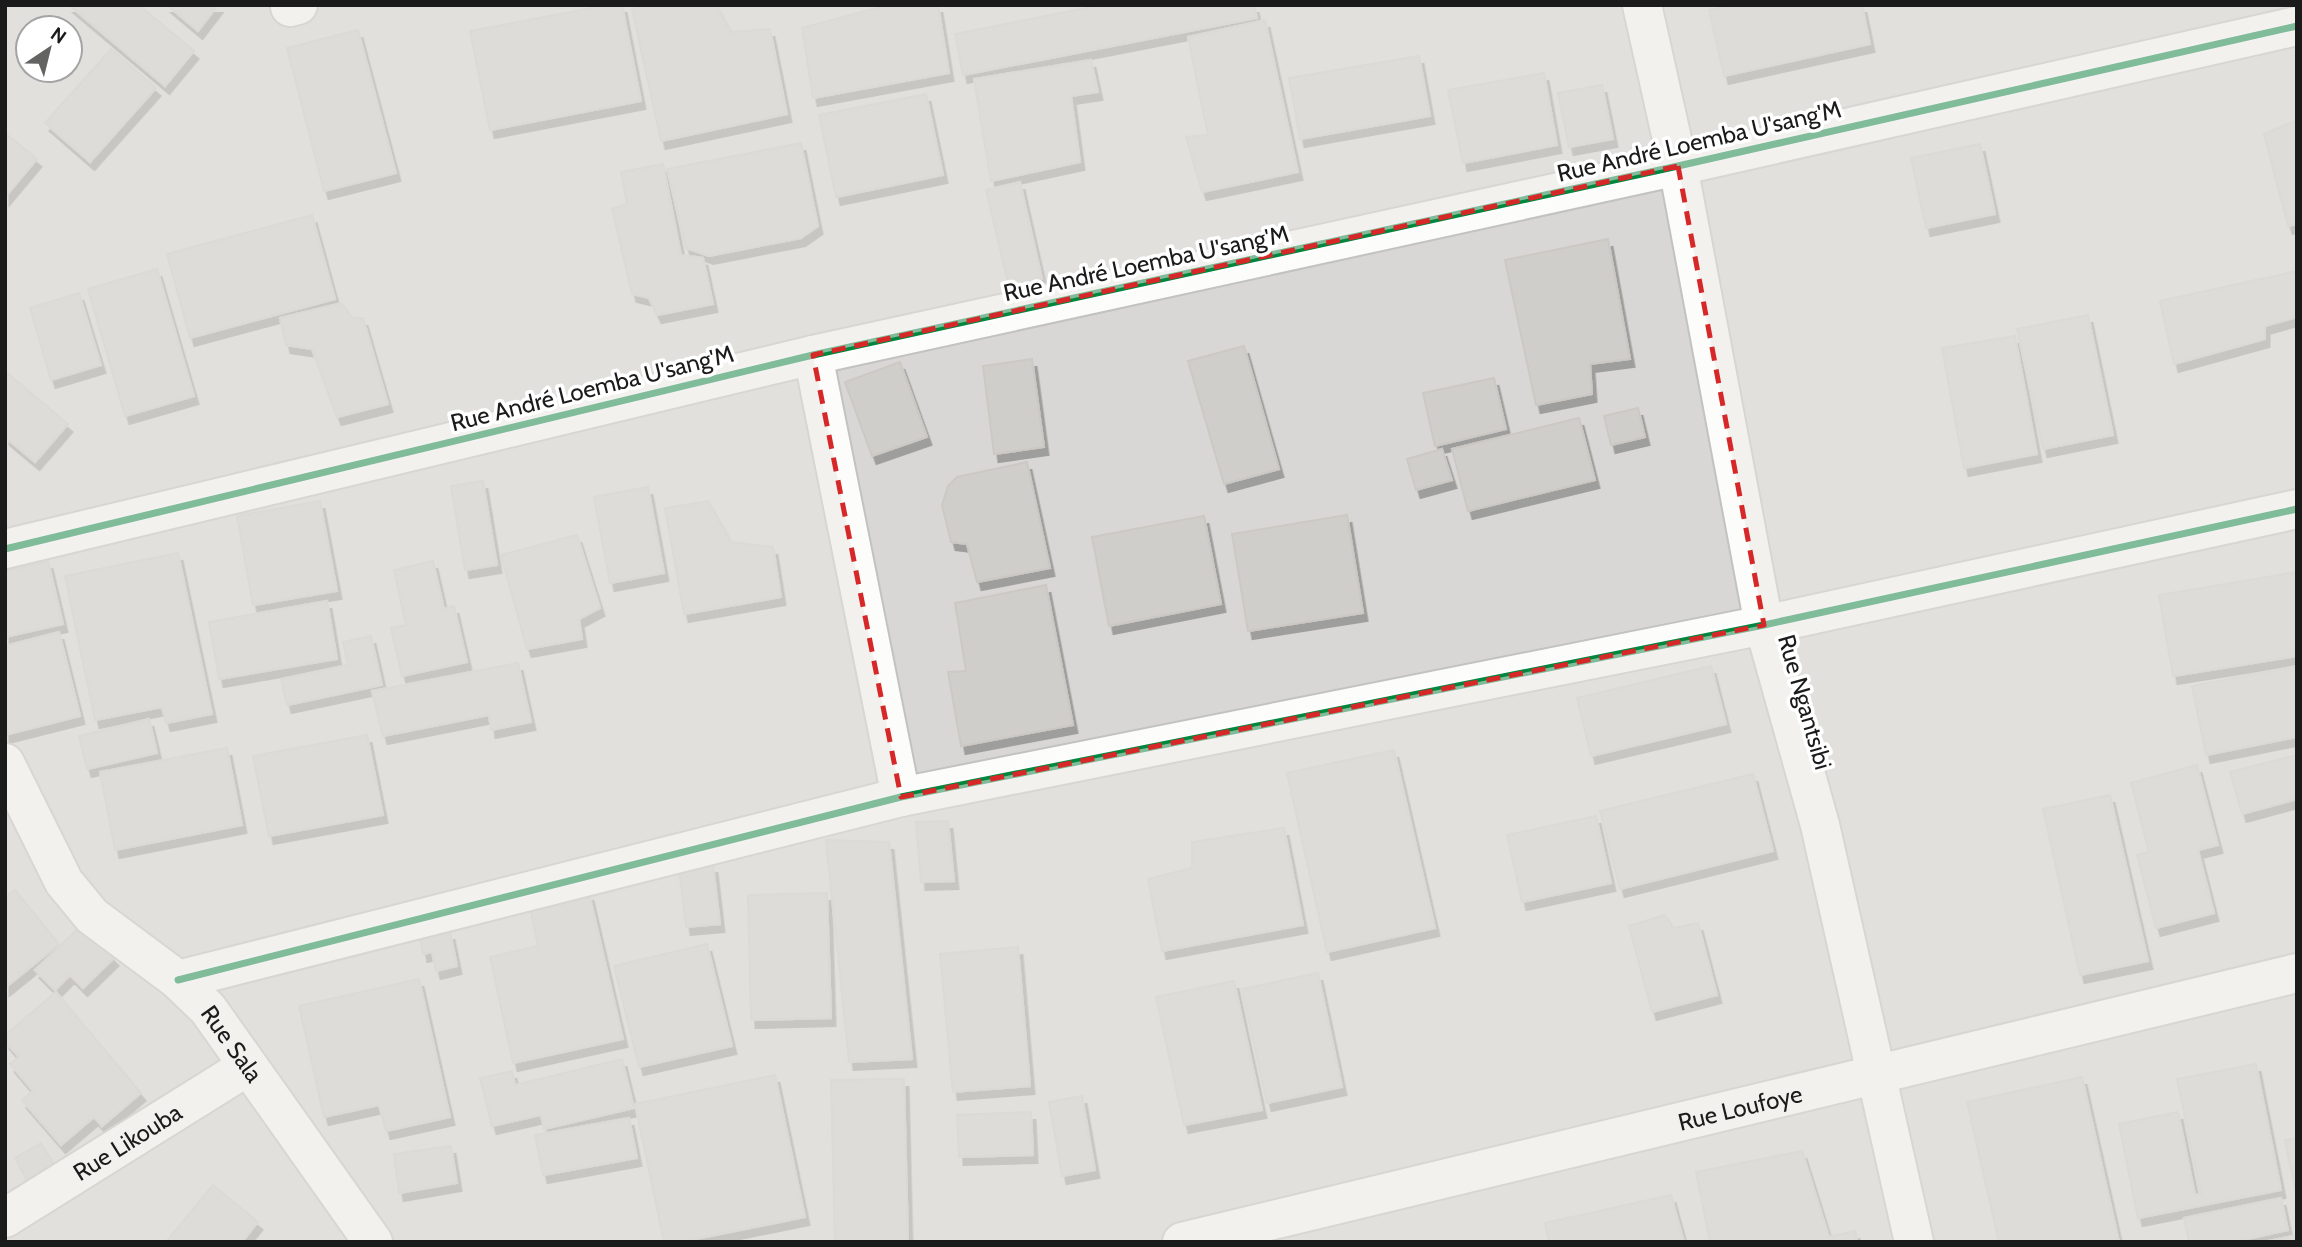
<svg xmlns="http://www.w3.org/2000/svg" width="2302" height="1247" font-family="Cabin,sans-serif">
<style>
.residential{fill:#d8d7d5;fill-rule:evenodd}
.building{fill:#d0ceca;stroke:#ccc9c5;stroke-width:2;filter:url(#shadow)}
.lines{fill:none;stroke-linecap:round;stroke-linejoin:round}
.street-casing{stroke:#c2c2bf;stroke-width:42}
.street{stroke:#fcfcfb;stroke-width:38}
.cycleway-casing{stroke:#fff;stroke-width:11}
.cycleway{stroke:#00873e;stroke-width:7}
.marked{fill:none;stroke:#d62828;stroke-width:5;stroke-dasharray:14 9;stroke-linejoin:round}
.labels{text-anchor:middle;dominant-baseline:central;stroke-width:7;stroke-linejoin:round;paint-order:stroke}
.street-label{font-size:24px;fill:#1b1b1b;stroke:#fff}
</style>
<defs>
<filter id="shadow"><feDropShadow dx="4.5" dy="8" stdDeviation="0" flood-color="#0004"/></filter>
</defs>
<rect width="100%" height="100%" fill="#e9e8e3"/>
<path class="residential" d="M 5,5 L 2297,5 L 2297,1242 L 5,1242 ZM 28,28 L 70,28 L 70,70 L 28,70 Z"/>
<path class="building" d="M 69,5 L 139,5 L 194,51 L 165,86 Z
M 167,5 L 218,5 L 198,31 Z
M 607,5 L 622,5 L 641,101 L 490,130 L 470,31 Z
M 646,5 L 716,5 L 731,32 L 770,29 L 787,114 L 661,141 L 632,9 Z
M 938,5 L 949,73 L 813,98 L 802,28 L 888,5 Z
M 1101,5 L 1254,5 L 1257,18 L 963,75 L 955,34 Z
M 1732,5 L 1862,5 L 1870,44 L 1724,76 L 1709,10 Z
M 1265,20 L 1298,172 L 1202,192 L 1186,137 L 1208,135 L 1188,37 Z
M 358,30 L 396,173 L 324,191 L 287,48 Z
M 111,49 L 156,88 L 90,162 L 45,123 Z
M 1419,56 L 1430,116 L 1300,139 L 1289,78 Z
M 1091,60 L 1098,92 L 1071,96 L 1080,162 L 991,181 L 974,79 Z
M 1544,73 L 1557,145 L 1463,163 L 1448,90 Z
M 1602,85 L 1613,139 L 1569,147 L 1558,93 Z
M 926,94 L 943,175 L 836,197 L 819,115 Z
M 2297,120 L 2297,224 L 2288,226 L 2264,134 Z
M 5,133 L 37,159 L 5,197 Z
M 801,143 L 818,226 L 801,238 L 709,256 L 686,248 L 667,169 Z
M 1980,144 L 1995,214 L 1926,228 L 1911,158 Z
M 663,164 L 681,255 L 703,258 L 713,304 L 657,315 L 649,298 L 632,294 L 612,209 L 627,204 L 621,172 Z
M 1020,182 L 1042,279 L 1009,287 L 986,190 Z
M 312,215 L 335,299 L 190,338 L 167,254 Z
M 1608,239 L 1630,359 L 1590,364 L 1592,394 L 1536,405 L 1505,260 Z
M 157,269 L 194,396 L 125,416 L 88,289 Z
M 2297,271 L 2297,317 L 2265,326 L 2265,339 L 2174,364 L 2160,301 Z
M 79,293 L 101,365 L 51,380 L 30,308 Z
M 341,303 L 353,318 L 363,318 L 388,404 L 337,417 L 312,349 L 286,345 L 280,318 Z
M 2088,315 L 2113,435 L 2043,449 L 2017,329 Z
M 2015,336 L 2037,454 L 1964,468 L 1942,348 Z
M 1244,346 L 1279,469 L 1224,484 L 1188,361 Z
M 1032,359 L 1044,447 L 994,454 L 983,366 Z
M 900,362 L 927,437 L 872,456 L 845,382 Z
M 5,371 L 68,424 L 35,462 L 5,437 Z
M 1494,378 L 1506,429 L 1435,446 L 1423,393 Z
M 1638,408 L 1645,437 L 1611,445 L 1604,416 Z
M 1579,418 L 1595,480 L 1468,511 L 1452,449 Z
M 1442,449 L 1452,480 L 1416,490 L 1407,459 Z
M 1027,462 L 1050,568 L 977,582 L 967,544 L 951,542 L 942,505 L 948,486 L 957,477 Z
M 483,481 L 497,565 L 465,570 L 451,486 Z
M 648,487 L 664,573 L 610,583 L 594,497 Z
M 320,501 L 337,591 L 253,605 L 237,516 Z
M 708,501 L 731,542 L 773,547 L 781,597 L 684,614 L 665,508 Z
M 1347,515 L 1363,613 L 1248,631 L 1232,534 Z
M 1204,516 L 1221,604 L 1109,626 L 1092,537 Z
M 577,535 L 600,608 L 579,619 L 582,639 L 527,649 L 501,555 Z
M 178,553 L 212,714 L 166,723 L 162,707 L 95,720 L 65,576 Z
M 48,561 L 63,624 L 5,637 L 5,571 Z
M 433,561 L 444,609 L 454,606 L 467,662 L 402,676 L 391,628 L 406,625 L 394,570 Z
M 2297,572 L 2297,656 L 2173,676 L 2159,595 Z
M 1046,585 L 1073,725 L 961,746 L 948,672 L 966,671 L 955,603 Z
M 327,601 L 337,659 L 219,679 L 209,622 Z
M 59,632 L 80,716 L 5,735 L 5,646 Z
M 371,636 L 382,685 L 287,705 L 281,679 L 348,665 L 343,642 Z
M 518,663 L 531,722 L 491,730 L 489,715 L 383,736 L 372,691 Z
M 1711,666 L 1726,724 L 1591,756 L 1577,698 Z
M 2297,666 L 2297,737 L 2206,755 L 2192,686 Z
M 149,719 L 157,753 L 87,769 L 79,736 Z
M 367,735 L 383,815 L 269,836 L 253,756 Z
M 227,748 L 242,825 L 115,850 L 100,772 Z
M 1394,750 L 1435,928 L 1327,952 L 1287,773 Z
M 2297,755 L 2297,799 L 2242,814 L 2230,772 Z
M 2197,765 L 2218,845 L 2198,850 L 2214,913 L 2156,928 L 2137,855 L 2149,852 L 2131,783 Z
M 1753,774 L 1773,851 L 1620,889 L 1600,811 Z
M 2110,795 L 2148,961 L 2080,975 L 2043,809 Z
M 1596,816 L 1611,883 L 1522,902 L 1507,835 Z
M 948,821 L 954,881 L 921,882 L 916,822 Z
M 1284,828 L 1303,925 L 1162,951 L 1148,879 L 1192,868 L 1192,842 Z
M 826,840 L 889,842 L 912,1059 L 849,1062 Z
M 713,865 L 720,924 L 686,927 L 679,869 Z
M 15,890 L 59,944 L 5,988 L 5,898 Z
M 589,893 L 623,1039 L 513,1063 L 490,957 L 538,946 L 530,907 Z
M 827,893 L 831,1018 L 751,1020 L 748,895 Z
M 1665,915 L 1674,928 L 1698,923 L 1717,995 L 1652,1012 L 1629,926 Z
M 82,925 L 114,958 L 83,988 L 70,975 L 55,990 L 35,970 Z
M 450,932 L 457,966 L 436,971 L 432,952 L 423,954 L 420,938 Z
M 707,944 L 732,1046 L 639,1067 L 614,966 Z
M 1018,947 L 1030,1086 L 953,1092 L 940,954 Z
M 1318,973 L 1342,1087 L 1267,1103 L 1242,989 Z
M 419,979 L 450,1117 L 386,1131 L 379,1105 L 324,1117 L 299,1006 Z
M 1234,981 L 1262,1110 L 1184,1125 L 1156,997 Z
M 56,992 L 141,1093 L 102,1126 L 94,1117 L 61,1145 L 22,1100 L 33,1091 L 10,1064 L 19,1057 L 5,1041 L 5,1035 Z
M 622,1059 L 634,1108 L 544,1129 L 541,1115 L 492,1126 L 480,1078 L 512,1071 L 515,1085 Z
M 2256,1064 L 2281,1190 L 2138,1218 L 2119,1124 L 2178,1112 L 2195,1195 L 2201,1194 L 2177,1079 Z
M 775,1075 L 805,1217 L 681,1242 L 664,1242 L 635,1104 Z
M 2082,1077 L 2119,1242 L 1999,1242 L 1967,1102 Z
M 904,1079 L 908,1242 L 835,1242 L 831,1080 Z
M 1082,1096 L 1095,1170 L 1062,1176 L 1049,1102 Z
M 1031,1112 L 1033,1155 L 959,1157 L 957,1115 Z
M 629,1118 L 637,1158 L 543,1175 L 535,1135 Z
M 2297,1138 L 2297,1199 L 2285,1140 Z
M 41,1143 L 54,1165 L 27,1180 L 15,1158 Z
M 451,1146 L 457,1183 L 399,1193 L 394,1154 Z
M 1802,1151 L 1829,1237 L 1855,1231 L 1857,1242 L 1710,1242 L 1696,1172 Z
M 213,1185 L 258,1222 L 242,1242 L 166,1242 Z
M 1671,1195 L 1684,1242 L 1549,1242 L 1545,1223 Z
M 2281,1198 L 2288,1230 L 2234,1242 L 2189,1242 L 2184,1218 Z
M 2293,1236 L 2294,1242 L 2264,1242 Z"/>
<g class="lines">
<g class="street-casing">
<g id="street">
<path d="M 1642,5 L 1678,166 L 1764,625 L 1820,825 L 1914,1242"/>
<path d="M 290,7 L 298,5"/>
<path d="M 813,355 L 901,797"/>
<path d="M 5,549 L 813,355 L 1678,166 L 2297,26"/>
<path id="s1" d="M 5,763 L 64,882 L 92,916 L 178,980 L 208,1009 L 373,1242"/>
<path d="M 178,980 L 901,797 L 1764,625 L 2297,509"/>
<path id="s2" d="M 5,1218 L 248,1066"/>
<path id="s3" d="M 1182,1242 L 2297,973"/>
</g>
</g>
<use href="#street" class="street"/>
<g class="cycleway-casing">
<path id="cycleway" d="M 5,549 L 813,355 L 1678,166 L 2297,26
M 178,980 L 901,797 L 1764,625 L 2297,509"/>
</g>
<use href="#cycleway" class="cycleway"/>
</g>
<path d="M0 0H2302V1247H0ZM 1678,166 L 1764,625 L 901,797 L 813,355 Z" fill="#e9e8e3" fill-opacity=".55" fill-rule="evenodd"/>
<path class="marked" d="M 1678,166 L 1764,625 L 901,797 L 813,355 Z"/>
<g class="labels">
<g class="street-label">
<text transform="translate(1699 141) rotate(-13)">Rue André Loemba U'sang'M</text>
<text transform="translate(1146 263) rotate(-12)">Rue André Loemba U'sang'M</text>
<text transform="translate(592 388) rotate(-14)">Rue André Loemba U'sang'M</text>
<text transform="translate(1805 702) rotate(74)">Rue Ngantsibi</text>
<text stroke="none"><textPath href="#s1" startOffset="368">Rue Sala</textPath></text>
<text stroke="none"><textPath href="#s3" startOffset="574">Rue Loufoye</textPath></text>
<text stroke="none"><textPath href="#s2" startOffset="144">Rue Likouba</textPath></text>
</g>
</g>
<rect width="2302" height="1247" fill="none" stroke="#1b1b1b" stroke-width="14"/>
<g transform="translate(49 49) rotate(35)"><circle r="33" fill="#ffffff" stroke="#a4a4a4" stroke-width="2"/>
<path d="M0-5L12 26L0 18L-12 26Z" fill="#636361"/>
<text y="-10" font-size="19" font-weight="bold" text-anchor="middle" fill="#1b1b1b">N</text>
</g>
</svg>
